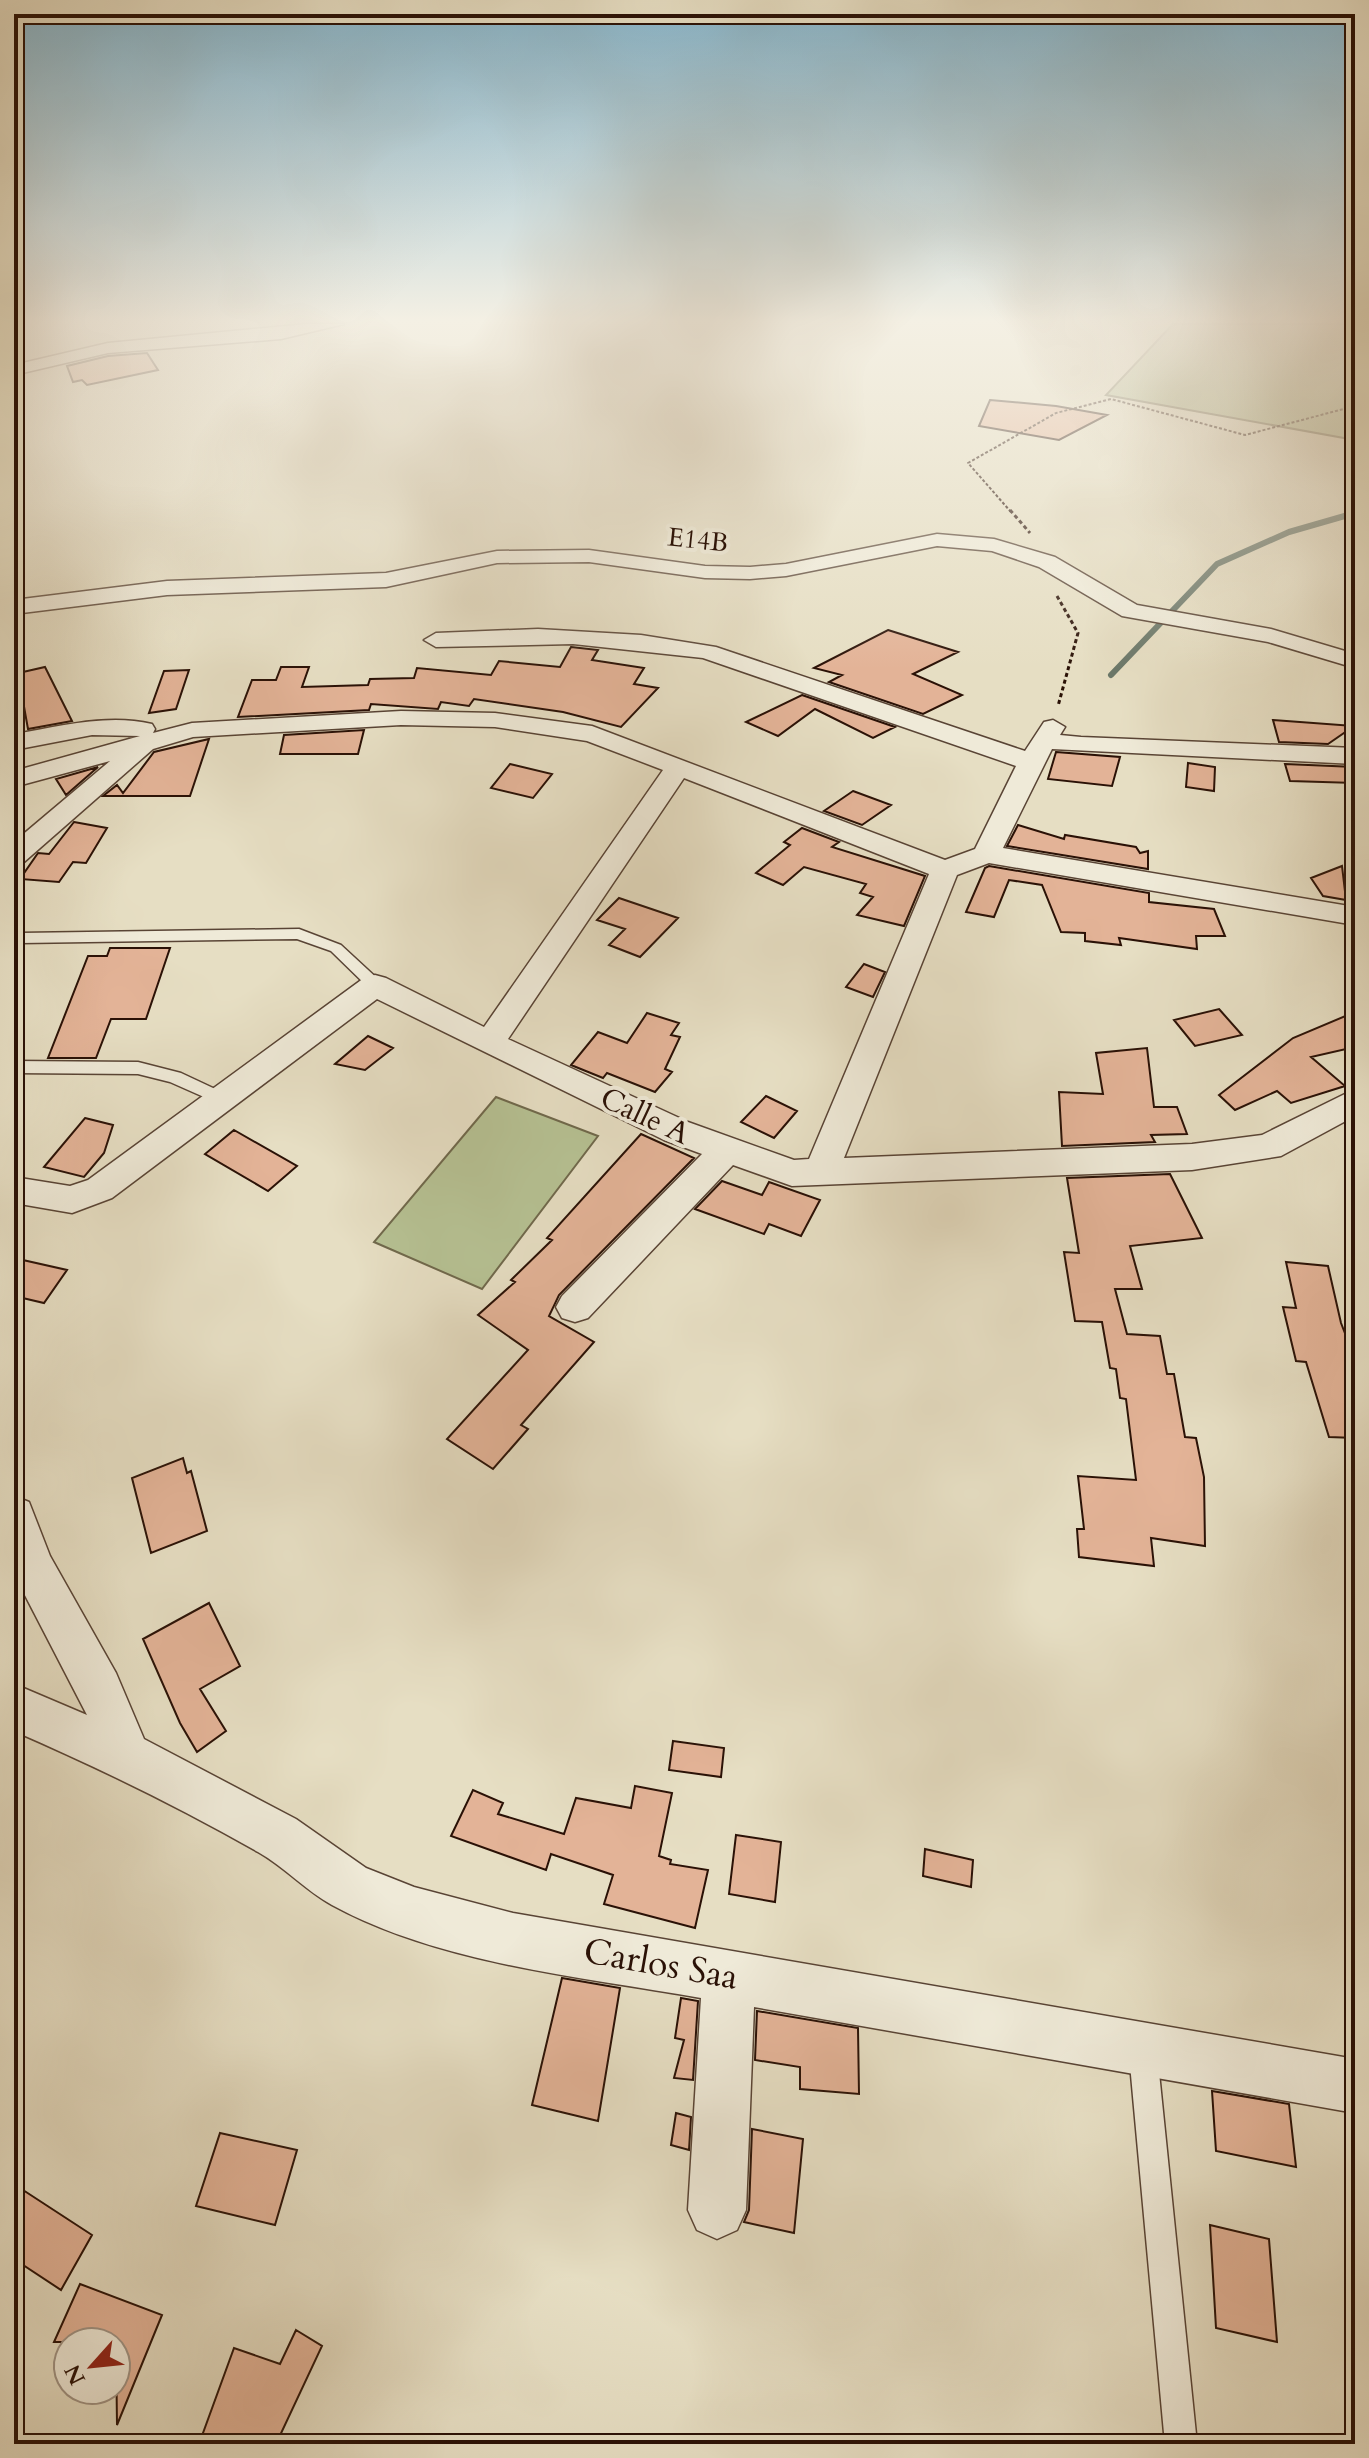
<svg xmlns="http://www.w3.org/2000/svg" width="1369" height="2458" font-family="Cardo,serif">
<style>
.green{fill:#b6c193;stroke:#70694c;stroke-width:2}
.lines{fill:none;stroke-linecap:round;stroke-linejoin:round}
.stream{stroke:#6b786a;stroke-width:6}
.building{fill:#e3b397;stroke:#2a1106;stroke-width:2}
.lane-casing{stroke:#594435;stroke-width:3}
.street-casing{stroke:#594435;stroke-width:3}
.path-far1{stroke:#2a1106;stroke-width:2;stroke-dasharray:3 2;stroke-linecap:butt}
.path{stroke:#2a1106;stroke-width:3;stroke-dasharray:4 3;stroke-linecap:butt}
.lane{fill:#efead8;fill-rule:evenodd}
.street{fill:#efead8;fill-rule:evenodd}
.labels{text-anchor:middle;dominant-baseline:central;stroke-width:8;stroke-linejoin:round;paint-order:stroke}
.far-street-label{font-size:26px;fill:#2a1106;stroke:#efead8}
.street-label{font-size:30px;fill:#2a1106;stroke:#efead8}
.near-street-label{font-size:36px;fill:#2a1106;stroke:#efead8}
</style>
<rect width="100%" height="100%" fill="#e6dec3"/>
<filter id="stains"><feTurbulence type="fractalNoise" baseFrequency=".0025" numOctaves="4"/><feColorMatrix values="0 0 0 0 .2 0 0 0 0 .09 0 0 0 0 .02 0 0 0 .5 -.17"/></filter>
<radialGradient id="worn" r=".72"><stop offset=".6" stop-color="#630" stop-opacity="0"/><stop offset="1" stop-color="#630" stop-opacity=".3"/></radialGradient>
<path class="green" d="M 1173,324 L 1355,324 L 1355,440 L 1106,395 Z
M 496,1097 L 598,1136 L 482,1289 L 374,1242 Z"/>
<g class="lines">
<path class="stream" d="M 1111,675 L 1217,564 L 1289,532 L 1355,513"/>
</g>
<path class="building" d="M 147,353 L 158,370 L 87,385 L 82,380 L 73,382 L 67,366 L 108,356 Z
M 990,400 L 1056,406 L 1107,415 L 1059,440 L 979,426 Z
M 888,630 L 958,652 L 913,674 L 962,695 L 923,714 L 829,682 L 842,675 L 814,668 Z
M 571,647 L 598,650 L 592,660 L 644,668 L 634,684 L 658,688 L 621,727 L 563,712 L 474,699 L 469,706 L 441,702 L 438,709 L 371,704 L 369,710 L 238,717 L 252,680 L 276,680 L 281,667 L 309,667 L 302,687 L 368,685 L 370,679 L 414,678 L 417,668 L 491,675 L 499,661 L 560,667 Z
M 45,667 L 72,721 L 28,729 L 23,701 L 14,703 L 14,674 Z
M 189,670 L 176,709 L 149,713 L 164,671 Z
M 802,695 L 895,727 L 873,738 L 815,709 L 778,736 L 746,722 Z
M 1273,720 L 1354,726 L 1328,744 L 1279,742 Z
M 364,730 L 358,754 L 280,754 L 284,735 Z
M 209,739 L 190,796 L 103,796 L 117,785 L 123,793 L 154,752 Z
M 1056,752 L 1120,757 L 1112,786 L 1048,779 Z
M 1188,763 L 1215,767 L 1214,791 L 1186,787 Z
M 510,764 L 552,774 L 533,798 L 491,788 Z
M 1285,764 L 1355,767 L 1355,783 L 1290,781 Z
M 98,767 L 66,795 L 56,779 Z
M 853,791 L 891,805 L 862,825 L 824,811 Z
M 74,822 L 107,828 L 86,863 L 73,862 L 59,882 L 20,879 L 38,853 L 49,854 Z
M 1018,825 L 1064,839 L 1065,835 L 1136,847 L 1140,853 L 1148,851 L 1148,869 L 1007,846 Z
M 802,828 L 839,842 L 832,847 L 925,876 L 904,926 L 857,915 L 873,897 L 860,893 L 866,884 L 804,867 L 783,885 L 756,873 L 790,845 L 784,842 Z
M 989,866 L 1149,893 L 1149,902 L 1214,909 L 1225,936 L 1196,936 L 1197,949 L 1119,938 L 1121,945 L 1085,941 L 1085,933 L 1061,932 L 1042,885 L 1009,880 L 994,917 L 966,912 L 985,868 Z
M 1342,866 L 1346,900 L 1323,896 L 1311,878 Z
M 619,898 L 678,918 L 640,957 L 609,945 L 625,929 L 597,920 Z
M 110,948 L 170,948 L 146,1019 L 111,1019 L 96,1058 L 48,1058 L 88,956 L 107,956 Z
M 864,964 L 885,972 L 873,997 L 846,987 Z
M 1219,1009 L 1242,1035 L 1195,1046 L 1174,1020 Z
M 1355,1012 L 1355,1047 L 1311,1057 L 1345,1086 L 1291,1103 L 1277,1091 L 1235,1110 L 1219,1095 L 1293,1038 Z
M 647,1013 L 679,1023 L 671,1035 L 680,1037 L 665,1069 L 672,1072 L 655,1092 L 607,1073 L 603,1078 L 571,1065 L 598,1032 L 627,1043 Z
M 368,1036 L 393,1048 L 365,1070 L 335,1064 Z
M 1147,1048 L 1154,1107 L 1177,1107 L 1187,1134 L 1151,1135 L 1155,1142 L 1062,1146 L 1059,1092 L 1103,1094 L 1096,1053 Z
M 766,1096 L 797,1111 L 774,1138 L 741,1122 Z
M 85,1118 L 113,1125 L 104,1153 L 84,1177 L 44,1167 Z
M 234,1130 L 297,1166 L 268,1191 L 205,1154 Z
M 641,1134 L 694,1158 L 559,1295 L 549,1316 L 594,1342 L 521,1425 L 528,1429 L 493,1469 L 447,1439 L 528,1350 L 478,1315 L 515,1282 L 511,1280 L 552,1240 L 547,1238 Z
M 1170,1174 L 1202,1238 L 1130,1246 L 1142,1289 L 1115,1289 L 1127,1334 L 1160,1336 L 1167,1374 L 1174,1374 L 1185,1437 L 1196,1438 L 1204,1477 L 1205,1546 L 1151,1538 L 1154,1566 L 1079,1557 L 1077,1529 L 1084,1529 L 1078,1476 L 1136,1480 L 1126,1399 L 1120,1398 L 1116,1369 L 1110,1368 L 1102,1322 L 1075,1321 L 1064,1252 L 1079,1253 L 1067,1178 Z
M 722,1181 L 762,1195 L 769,1182 L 820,1200 L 801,1236 L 769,1224 L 764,1234 L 695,1209 Z
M 14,1258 L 67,1270 L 44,1303 L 14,1296 Z
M 1286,1262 L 1328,1266 L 1341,1323 L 1355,1359 L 1355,1438 L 1329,1437 L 1306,1362 L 1296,1361 L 1283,1307 L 1296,1308 Z
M 183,1458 L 187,1473 L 191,1471 L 207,1531 L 151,1553 L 132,1478 Z
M 209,1603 L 240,1666 L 200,1689 L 226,1731 L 197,1752 L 180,1723 L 143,1639 Z
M 673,1741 L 724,1748 L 721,1777 L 669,1770 Z
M 635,1786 L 672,1793 L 659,1856 L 671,1860 L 670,1864 L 708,1870 L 695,1928 L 604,1904 L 613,1875 L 551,1854 L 546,1870 L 451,1836 L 473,1790 L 503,1803 L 498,1814 L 564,1834 L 576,1798 L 631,1808 Z
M 736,1835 L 781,1842 L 775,1902 L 729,1894 Z
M 925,1849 L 973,1860 L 971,1887 L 923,1876 Z
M 562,1978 L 620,1988 L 598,2121 L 532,2105 Z
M 681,1998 L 698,2001 L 693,2080 L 674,2078 L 684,2040 L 675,2038 Z
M 757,2011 L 858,2028 L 859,2094 L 800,2089 L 800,2067 L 755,2060 Z
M 1212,2091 L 1289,2104 L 1296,2167 L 1216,2151 Z
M 676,2113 L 691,2117 L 689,2150 L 671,2145 Z
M 752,2129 L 803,2139 L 794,2233 L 744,2222 L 749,2210 Z
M 220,2133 L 297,2150 L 275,2225 L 196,2206 Z
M 23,2190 L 92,2235 L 61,2290 L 14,2259 L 14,2204 Z
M 1210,2225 L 1269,2239 L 1277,2342 L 1216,2328 Z
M 80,2284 L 162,2315 L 117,2425 L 116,2342 L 54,2342 Z
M 296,2330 L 322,2346 L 276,2444 L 199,2444 L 234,2348 L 280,2364 Z"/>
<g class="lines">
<g class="lane-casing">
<path id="lane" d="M 299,929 L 341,945 L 380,981 L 380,989 L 370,989 L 331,951 L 297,939 L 21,943 L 14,939 L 21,933 Z
M 14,1061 L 138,1062 L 181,1073 L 228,1095 L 230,1099 L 222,1105 L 170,1082 L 138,1074 L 14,1073 Z
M 1143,2039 L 1153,2043 L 1157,2053 L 1197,2444 L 1165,2444 L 1129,2053 L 1133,2043 Z"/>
</g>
<g class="street-casing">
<path id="street" d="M 307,324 L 344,324 L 281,339 L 108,353 L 14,375 L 14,365 L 108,343 Z
M 937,534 L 994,539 L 1055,557 L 1137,605 L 1271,629 L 1355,654 L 1355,668 L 1268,642 L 1122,616 L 1039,567 L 992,551 L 937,546 L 786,576 L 750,579 L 705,578 L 589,562 L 497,563 L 386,587 L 167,595 L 14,614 L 14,600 L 167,581 L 386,573 L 497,551 L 589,550 L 705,566 L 750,567 L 786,564 Z
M 538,629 L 641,635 L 716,647 L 1025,751 L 1044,722 L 1053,720 L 1065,727 L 1060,735 L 1081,737 L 1355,748 L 1355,764 L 1052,749 L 1003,848 L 1355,907 L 1355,925 L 989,863 L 957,875 L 844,1158 L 1192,1144 L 1262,1135 L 1355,1089 L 1355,1116 L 1281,1156 L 1192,1170 L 792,1186 L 733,1165 L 588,1318 L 575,1322 L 562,1318 L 556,1307 L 562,1296 L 702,1154 L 664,1140 L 377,999 L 112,1198 L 72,1213 L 14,1203 L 14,1177 L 70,1186 L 88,1180 L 364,978 L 375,975 L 386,978 L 484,1027 L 663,770 L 587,741 L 495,727 L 401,725 L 193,737 L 153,749 L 24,862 L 14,864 L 14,842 L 110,761 L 14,787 L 14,771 L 140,736 L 92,735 L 14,750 L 14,734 C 58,727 107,713 152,724 L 155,729 L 153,733 L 192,723 L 401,711 L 495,713 L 592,726 L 945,860 L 975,849 L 1016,766 L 703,658 L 573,644 L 436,647 L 424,640 L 436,633 ZM 684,778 L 929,874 L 809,1159 L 794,1160 L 688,1122 L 508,1039 Z
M 14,1496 L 29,1502 L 50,1556 L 116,1673 L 144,1739 L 296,1819 L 366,1868 L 414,1887 L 513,1913 L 1355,2059 L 1355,2113 L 754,2007 L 746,2210 L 737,2230 L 717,2239 L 697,2230 L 688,2210 L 701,1998 C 582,1977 440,1964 332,1905 C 306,1891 285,1867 258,1852 C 179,1807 97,1767 14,1731 L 14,1684 L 87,1715 L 14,1574 Z"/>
</g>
<path class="path-far1" d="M 1011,512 L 968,463 L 1056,413 L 1111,399 L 1245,435 L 1355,406"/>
<path class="path" d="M 1010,510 L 1030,533
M 1057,596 L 1078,633 L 1058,706"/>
<use href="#lane" class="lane"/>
<use href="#street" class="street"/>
</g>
<linearGradient id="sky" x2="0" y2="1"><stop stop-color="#87b8d0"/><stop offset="0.48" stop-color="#f4f0e4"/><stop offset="1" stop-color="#f4f0e4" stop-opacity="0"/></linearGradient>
<rect width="1369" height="669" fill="url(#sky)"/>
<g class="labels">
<g class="far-street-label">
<text transform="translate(698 540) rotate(6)">E14B</text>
</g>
<g class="street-label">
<text transform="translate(645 1116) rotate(25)">Calle A</text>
</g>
<g class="near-street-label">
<text transform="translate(661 1964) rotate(10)">Carlos Saa</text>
</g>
</g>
<rect width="1369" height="2458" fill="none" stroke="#e6dec3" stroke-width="48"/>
<rect x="16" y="16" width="1337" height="2426" fill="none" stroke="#2a1106" stroke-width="4"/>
<rect x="24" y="24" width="1321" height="2410" fill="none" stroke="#2a1106" stroke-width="2"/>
<g transform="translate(92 2366) rotate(243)"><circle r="38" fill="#efead8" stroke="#a09384" stroke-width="2"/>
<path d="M0-6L14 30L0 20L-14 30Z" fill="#8f2418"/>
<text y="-12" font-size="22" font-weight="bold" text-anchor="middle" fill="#2a1106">N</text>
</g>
<rect width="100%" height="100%" filter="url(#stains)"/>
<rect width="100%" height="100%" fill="url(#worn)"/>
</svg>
